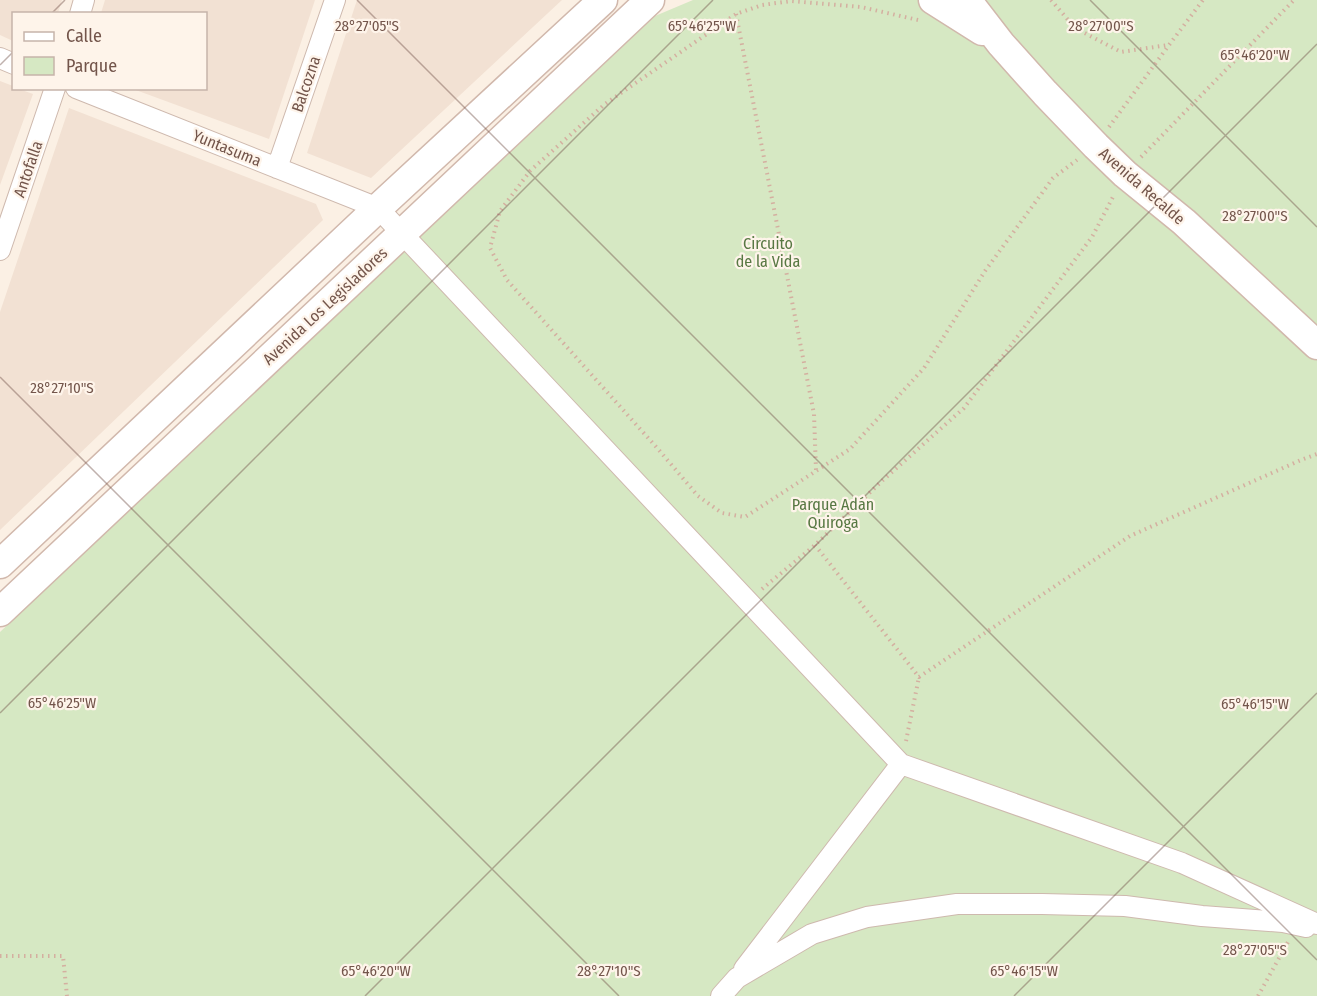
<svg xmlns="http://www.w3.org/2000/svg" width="1317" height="996" font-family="'Fira Sans Condensed',sans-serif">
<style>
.residential{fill:#f2e1d3}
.green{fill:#d6e8c3}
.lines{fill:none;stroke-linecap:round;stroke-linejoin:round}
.street-casing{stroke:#ceb9ae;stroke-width:22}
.secondary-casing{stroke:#d1b8ac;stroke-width:31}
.path{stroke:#d4afa0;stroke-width:4;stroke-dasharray:1.5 4.5;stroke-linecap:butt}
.street{stroke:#fff;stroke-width:20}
.secondary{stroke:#fff;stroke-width:28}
.ticks{fill:none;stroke:#73554b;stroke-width:1.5;stroke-opacity:0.45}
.labels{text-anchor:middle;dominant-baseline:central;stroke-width:4.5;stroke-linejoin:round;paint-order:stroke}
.street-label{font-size:16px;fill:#73554b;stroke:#fef4ea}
.park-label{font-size:16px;fill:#587843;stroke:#fef4ea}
.ticks-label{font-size:15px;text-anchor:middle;fill:#73554b;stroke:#fef4ea;stroke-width:4.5;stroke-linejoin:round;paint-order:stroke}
</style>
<rect width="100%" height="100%" fill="#fbf0e4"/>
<path class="residential" d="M 0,0 L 62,0 L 58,13 L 14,14 L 13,41 L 0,35 Z
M 105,0 L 315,0 L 269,139 L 133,89 L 206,88 L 206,14 L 101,13 Z
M 357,0 L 562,0 L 371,178 L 307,153 Z
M 0,81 L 13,86 L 14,88 L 19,89 L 33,94 L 0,185 Z
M 69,108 L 316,204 L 323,220 L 0,530 L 0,312 Z"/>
<path class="green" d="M 693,0 L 1317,0 L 1317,996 L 0,996 L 0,632 L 655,16 Z"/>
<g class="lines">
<g class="street-casing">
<path id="street" d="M 80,14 L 84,0
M 0,58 L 14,64
M 76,88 L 378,208 L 901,764 L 1182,863 L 1317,924
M 277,168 L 335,0
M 0,250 L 55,88
M 744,969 L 901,764
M 721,996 L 737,978 L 812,934 L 867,917 L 957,904 L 1042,904 L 1125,906 L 1202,916 L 1283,922 L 1306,927"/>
</g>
<g class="secondary-casing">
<path id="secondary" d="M 933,0 L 982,31
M 967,0 L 1001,44 L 1045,93 L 1096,146 L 1125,174 L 1184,222 L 1317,345
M 0,564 L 378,208 L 603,0
M 0,612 L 650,0"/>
</g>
<path class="path" d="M 1051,0 L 1075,28 L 1121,52 L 1168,45
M 736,14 L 814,414 L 816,470
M 918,20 L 861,7 L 791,1 L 762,5 L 736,14 L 605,104 L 530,171 L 500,211 L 490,248 L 507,280 L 658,449 L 698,496 L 722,513 L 745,517 L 850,449 L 924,368 L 985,271 L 1053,178 L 1077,160
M 1109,127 L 1169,45 L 1203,0
M 1141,157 L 1294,0
M 815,545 L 919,677 L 1130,536 L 1301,460 L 1317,454
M 762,589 L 815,545 L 883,480 L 964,408 L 1092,237 L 1114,195
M 906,741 L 919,677
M 0,956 L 63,956 L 67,996
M 1258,996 L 1288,942"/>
<use href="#street" class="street"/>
<use href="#secondary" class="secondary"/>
</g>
<path class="ticks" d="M 357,0 L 1317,960M 1090,0 L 1317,227M 51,14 L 65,0M 0,65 L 14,51M 0,377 L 619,996M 0,713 L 713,0M 365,996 L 1317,44M 1014,996 L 1317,693"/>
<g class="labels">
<g class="street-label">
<text transform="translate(306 84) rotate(-71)">Balcozna</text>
<text transform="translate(227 148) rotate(22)">Yuntasuma</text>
<text transform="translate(28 169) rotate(-71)">Antofalla</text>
<text transform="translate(1142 186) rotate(41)">Avenida Recalde</text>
<text transform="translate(325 306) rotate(-43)">Avenida Los Legisladores</text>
</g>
<g class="park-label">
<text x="768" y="243">Circuito<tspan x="768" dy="18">de la Vida</tspan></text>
<text x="833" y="504">Parque Adán<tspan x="833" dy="18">Quiroga</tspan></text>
</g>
</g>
<g class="ticks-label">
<text x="367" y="31">28°27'05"S</text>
<text x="702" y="31">65°46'25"W</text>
<text x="1101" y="31">28°27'00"S</text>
<text x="1255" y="60">65°46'20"W</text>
<text x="1255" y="221">28°27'00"S</text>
<text x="62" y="393">28°27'10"S</text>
<text x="62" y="708">65°46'25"W</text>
<text x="1255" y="709">65°46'15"W</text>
<text x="1255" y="955">28°27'05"S</text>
<text x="376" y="976">65°46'20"W</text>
<text x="609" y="976">28°27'10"S</text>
<text x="1024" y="976">65°46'15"W</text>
</g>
<rect x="12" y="12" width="195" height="78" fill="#fef4ea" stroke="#c6b4aa" stroke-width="1.5"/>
<rect x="24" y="32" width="30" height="9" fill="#ffffff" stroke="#c6b4aa" stroke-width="1.5"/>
<text x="66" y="42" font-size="18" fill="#73554b">Calle</text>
<rect x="24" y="57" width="30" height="18" fill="#d6e8c3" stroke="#c6b4aa" stroke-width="1.5"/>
<text x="66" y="72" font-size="18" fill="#73554b">Parque</text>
</svg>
